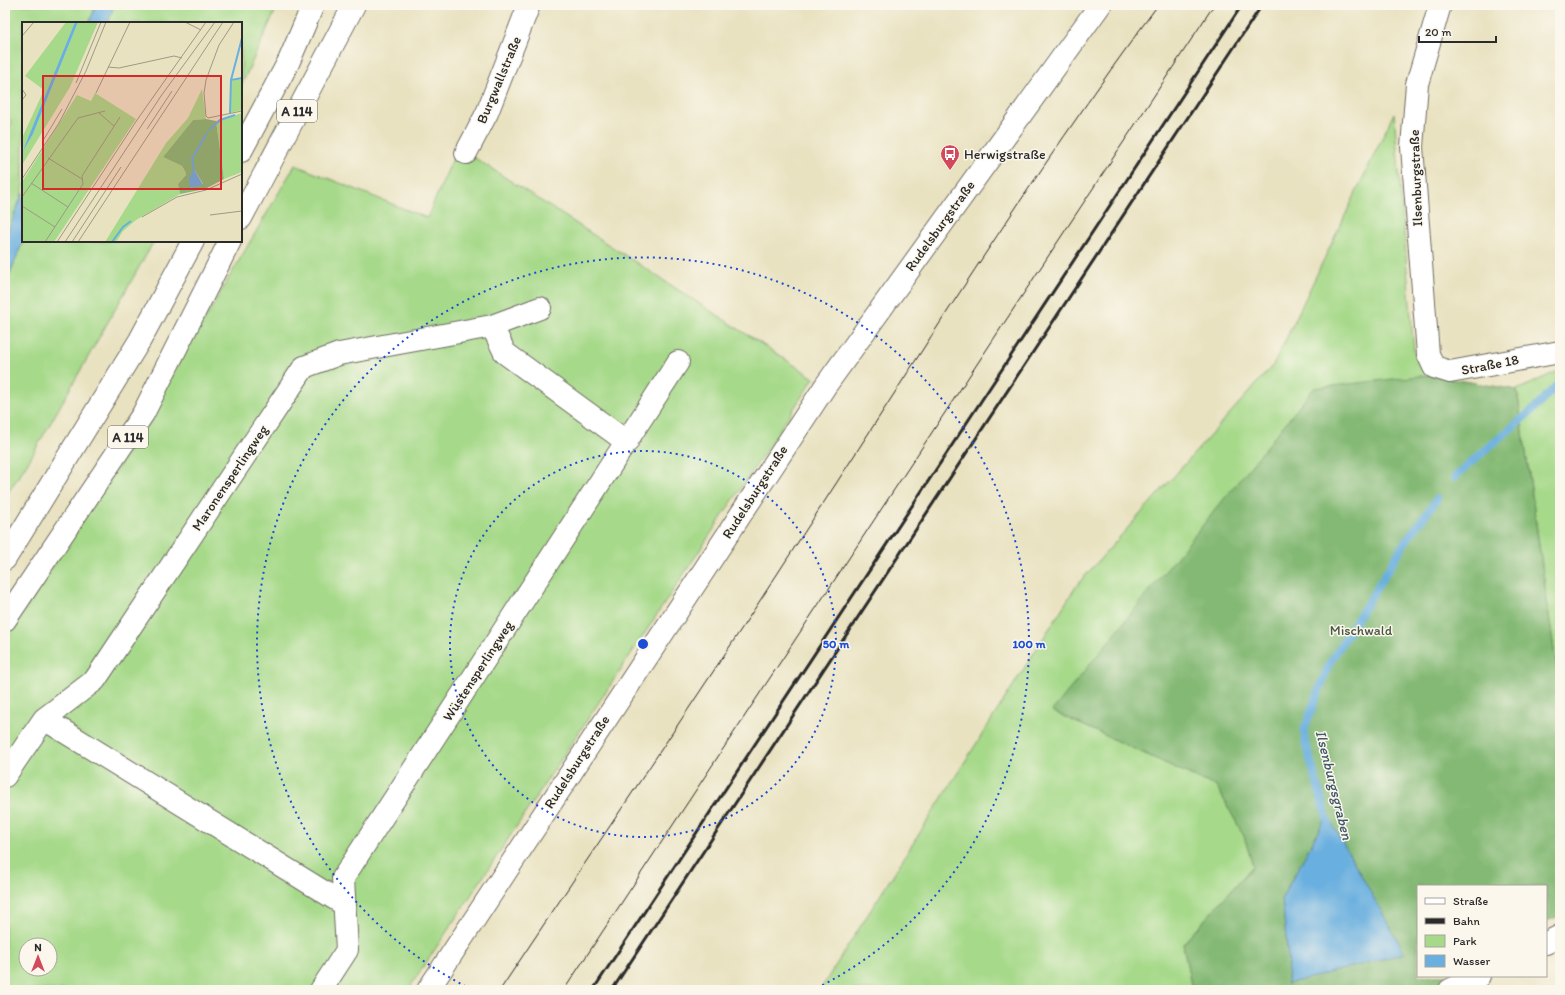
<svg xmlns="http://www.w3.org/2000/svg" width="1565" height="995" font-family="Itim,sans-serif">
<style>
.green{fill:#a6d989;stroke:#68825a;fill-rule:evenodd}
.forest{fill:#84b975;stroke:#587250;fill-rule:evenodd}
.water{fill:#69afdf;stroke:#4a6d85}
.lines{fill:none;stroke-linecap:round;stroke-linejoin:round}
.stream{stroke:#69afdf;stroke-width:8}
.minor-casing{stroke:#6e6b60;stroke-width:24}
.highway-casing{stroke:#6e6b60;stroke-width:24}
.minor{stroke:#fff;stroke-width:22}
.highway{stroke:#fff;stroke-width:22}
.tram{stroke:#2b2b2b;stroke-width:1}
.rail{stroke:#2b2b2b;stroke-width:3}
.ring{fill:none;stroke:#1d4ed8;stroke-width:2;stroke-dasharray:2 4}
.labels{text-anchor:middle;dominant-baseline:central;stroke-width:3;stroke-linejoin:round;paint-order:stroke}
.shield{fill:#fbf7ec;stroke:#696865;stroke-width:1}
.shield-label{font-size:13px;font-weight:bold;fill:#2b2b2b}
.street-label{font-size:14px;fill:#2b2b2b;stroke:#fbf7ec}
.poi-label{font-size:14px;fill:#2b2b2b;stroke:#fbf7ec;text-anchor:start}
.park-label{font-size:14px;fill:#4a5642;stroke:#fbf7ec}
.water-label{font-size:15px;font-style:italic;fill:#41596a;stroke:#fbf7ec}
.inset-river{fill:none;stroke:#69afdf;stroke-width:2}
.inset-road{fill:none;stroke:#9d9985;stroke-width:1}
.view{fill:#d62828;fill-opacity:0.15;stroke:#d62828;stroke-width:2}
.inset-edge{fill:none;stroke:#2b2b2b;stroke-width:2}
.centre{fill:#1d4ed8;stroke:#fbf7ec;stroke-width:2}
.ring-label{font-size:12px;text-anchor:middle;font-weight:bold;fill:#1d4ed8;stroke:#fbf7ec;stroke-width:3;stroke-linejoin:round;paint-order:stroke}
</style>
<rect width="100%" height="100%" fill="#fbf7ec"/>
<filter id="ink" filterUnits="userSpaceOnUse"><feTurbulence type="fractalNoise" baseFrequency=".025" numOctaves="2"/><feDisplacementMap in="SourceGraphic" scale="8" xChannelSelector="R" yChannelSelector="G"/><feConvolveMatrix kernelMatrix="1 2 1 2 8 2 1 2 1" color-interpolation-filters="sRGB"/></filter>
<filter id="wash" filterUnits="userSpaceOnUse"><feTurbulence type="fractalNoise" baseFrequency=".012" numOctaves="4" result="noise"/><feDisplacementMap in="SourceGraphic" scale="16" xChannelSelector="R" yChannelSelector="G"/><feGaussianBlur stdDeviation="0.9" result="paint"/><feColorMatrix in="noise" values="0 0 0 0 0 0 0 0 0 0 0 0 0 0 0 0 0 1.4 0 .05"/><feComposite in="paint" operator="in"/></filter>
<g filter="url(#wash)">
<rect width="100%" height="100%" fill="#e9e2c1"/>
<path class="green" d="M 5,5 L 96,5 L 89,23 L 23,23 L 23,192 L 5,239 L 5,137 L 12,122 L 5,116 Z
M 114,5 L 278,5 L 241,86 L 241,23 L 108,23 Z
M 1394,113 L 1414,352 L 1428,375 L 1052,711 L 1217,787 L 1244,836 L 1253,866 L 1183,944 L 1192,990 L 820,990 L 1077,585 L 1274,364 Z
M 458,147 L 814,378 L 408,990 L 5,990 L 5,640 L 119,466 L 295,165 L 427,218 ZM 26,945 L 50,945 L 50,969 L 26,969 Z
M 23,241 L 154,241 L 30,459 L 5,497 L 5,286 Z
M 1560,370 L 1560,692 L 1517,390 Z"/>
<path class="forest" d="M 1428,375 L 1517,390 L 1560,692 L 1560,916 L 1546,921 L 1546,886 L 1418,886 L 1418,976 L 1454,976 L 1423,990 L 1192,990 L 1183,944 L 1253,866 L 1244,836 L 1217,787 L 1052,711 L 1314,388 ZM 1327,815 L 1287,984 L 1288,958 L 1282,898 Z"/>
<path class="water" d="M 96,5 L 114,5 L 108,23 L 89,23 Z
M 23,192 L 23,241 L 5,286 L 5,239 Z
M 1327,815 L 1405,953 L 1287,984 L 1288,958 L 1282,898 Z"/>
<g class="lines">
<path class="stream" d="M 1455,477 C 1481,453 1508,431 1535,408 C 1544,400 1550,390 1560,384
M 1329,826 L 1305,741 L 1304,730 L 1329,664 L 1406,541 L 1437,499"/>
</g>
</g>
<g filter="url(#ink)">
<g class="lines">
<g class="minor-casing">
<path id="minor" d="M 1440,5 L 1417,84 L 1412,147 L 1428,354 L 1434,367 L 1450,372 L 1560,352
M 466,153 L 487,113 L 529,5
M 492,326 L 505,353 L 627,442
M 44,719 L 345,905
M 5,776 L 44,719 L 95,680 L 304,367 L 339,354 L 492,326 L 540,308
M 1546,943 L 1560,936
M 321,990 L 347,950 L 343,878 L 678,362
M 428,990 L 826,385 L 1100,5
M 1450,990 L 1479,976"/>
</g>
<g class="highway-casing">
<path id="highway" d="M 241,151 L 289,61 L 313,5
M 241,218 L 354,5
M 5,559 L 140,340 L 193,241
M 5,620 L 143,414 L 230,241"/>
</g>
<use href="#minor" class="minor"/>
<use href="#highway" class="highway"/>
<path class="tram" d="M 500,990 C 600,840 702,691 800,539 C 917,360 1030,177 1158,5
M 564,990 L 1214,5"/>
<path class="rail" d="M 593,990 L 1242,5
M 612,990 L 1262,5"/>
</g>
</g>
<g class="ring">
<circle cx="643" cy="644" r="193"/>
<path d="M471 989A386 386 0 1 1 815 989"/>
</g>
<defs>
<g id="bus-pin" transform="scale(1)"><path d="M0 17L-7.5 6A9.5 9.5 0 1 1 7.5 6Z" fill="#d1495b" stroke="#fbf7ec"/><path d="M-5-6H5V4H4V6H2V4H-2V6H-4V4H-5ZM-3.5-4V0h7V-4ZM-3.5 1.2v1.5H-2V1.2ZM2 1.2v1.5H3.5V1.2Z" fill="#fff"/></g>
</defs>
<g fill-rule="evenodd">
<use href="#bus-pin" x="950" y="154"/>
</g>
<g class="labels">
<g class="shield">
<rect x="277" y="100" width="40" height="22" rx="3"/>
<rect x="108" y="426" width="40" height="22" rx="3"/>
</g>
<g class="shield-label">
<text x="297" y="111">A 114</text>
<text x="128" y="437">A 114</text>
</g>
<g class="street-label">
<text transform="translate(499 80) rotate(-67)">Burgwallstraße</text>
<text transform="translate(1416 178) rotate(-92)">Ilsenburgstraße</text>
<text transform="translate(940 226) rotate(-54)">Rudelsburgstraße</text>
<text transform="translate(1490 365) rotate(-11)">Straße 18</text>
<text transform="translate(230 478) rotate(-56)">Maronensperlingweg</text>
<text transform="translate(755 492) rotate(-57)">Rudelsburgstraße</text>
<text transform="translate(478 671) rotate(-57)">Wüstensperlingweg</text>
<text transform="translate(577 762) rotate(-57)">Rudelsburgstraße</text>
</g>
<g class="poi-label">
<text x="964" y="154">Herwigstraße</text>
</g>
<g class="park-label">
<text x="1361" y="630">Mischwald</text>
</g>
<g class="water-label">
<text transform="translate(1334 785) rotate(76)">Ilsenburgsgraben</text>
</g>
</g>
<g transform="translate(22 22)">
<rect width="220" height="220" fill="#e9e2c1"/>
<path d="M 44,0 L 53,0 L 10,111 L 0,129 L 0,116 L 22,68 L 3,54 ZM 56,0 L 76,0 L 48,65 L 0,143 L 0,131 L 11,112 ZM 220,57 L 220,88 L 208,91 L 209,59 ZM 180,67 L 184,97 L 171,98 L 141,135 L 160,144 L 163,149 L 164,153 L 156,162 L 158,172 L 114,198 L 101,209 L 94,220 L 83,220 L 144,121 L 166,96 ZM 73,71 L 114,97 L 32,220 L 0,220 L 0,160 L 55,73 L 69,79 ZM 220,91 L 220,150 L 202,157 L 194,99 Z" fill="#a6d989"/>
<path d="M 184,97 L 194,99 L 202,157 L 183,167 L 158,172 L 156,162 L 164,153 L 163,149 L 160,144 L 141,135 L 171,98 ZM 172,147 L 181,162 L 168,166 L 168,163 Z" fill="#84b975" fill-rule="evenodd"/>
<path d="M 53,0 L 56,0 L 11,112 L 0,131 ZM 172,147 L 181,163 L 168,166 L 167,156 Z" fill="#69afdf"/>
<path class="inset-river" d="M 209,58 L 220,16M 208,91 L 209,58 L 220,56M 187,108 L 198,98 L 213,93M 172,148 L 170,137 L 185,111M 90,220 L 101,205 L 109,199"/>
<path class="inset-road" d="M 163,0 L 179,8M 212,0 L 197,23 L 184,58 L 182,71 L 184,94 L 186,96 L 220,89M 0,14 L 12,0M 86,45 L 97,46 L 152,34 L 160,36M 54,61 L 79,0M 0,67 L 4,73 L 0,78M 74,71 L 108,0M 77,91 L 92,104M 125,107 L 150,69M 22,117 L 40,87M 26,136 L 60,157M 0,157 L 37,101 L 64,49 L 84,0M 9,161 L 46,185M 0,175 L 56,96 L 83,89M 0,184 L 33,205M 188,193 L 220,189M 120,195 L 155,175 L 184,168 L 220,152M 23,220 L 61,162 L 60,154 L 98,95M 35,220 L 115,98 L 184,0M 43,220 L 139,74 L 193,0M 50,220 L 99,145M 56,220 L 201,0"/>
<path class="view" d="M 21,54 L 199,54 L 199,167 L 21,167 Z"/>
<rect width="220" height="220" class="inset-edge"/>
</g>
<circle cx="643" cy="644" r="6" class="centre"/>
<g class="ring-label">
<text x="836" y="648">50 m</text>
<text x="1029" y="648">100 m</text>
</g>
<rect width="1565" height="995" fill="none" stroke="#fbf7ec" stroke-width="20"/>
<rect x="1417" y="885" width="130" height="92" fill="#fbf7ec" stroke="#a8a59f"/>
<rect x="1425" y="898" width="20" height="6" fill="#ffffff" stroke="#a8a59f"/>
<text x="1453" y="905" font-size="12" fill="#2b2b2b">Straße</text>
<rect x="1425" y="918" width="20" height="6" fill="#2b2b2b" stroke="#a8a59f"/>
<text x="1453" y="925" font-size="12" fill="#2b2b2b">Bahn</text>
<rect x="1425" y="935" width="20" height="12" fill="#a6d989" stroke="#a8a59f"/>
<text x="1453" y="945" font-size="12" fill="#2b2b2b">Park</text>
<rect x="1425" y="955" width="20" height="12" fill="#69afdf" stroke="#a8a59f"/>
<text x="1453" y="965" font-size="12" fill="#2b2b2b">Wasser</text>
<g transform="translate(38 957)"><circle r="19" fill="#fbf7ec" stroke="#a8a59f"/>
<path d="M0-3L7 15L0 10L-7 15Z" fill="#d1495b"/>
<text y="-6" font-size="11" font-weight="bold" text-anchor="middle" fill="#2b2b2b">N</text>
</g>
<path d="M1419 36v6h77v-6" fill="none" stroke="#2b2b2b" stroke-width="2"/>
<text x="1425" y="36" font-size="12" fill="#2b2b2b" stroke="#fbf7ec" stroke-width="3" paint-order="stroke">20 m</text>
</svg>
